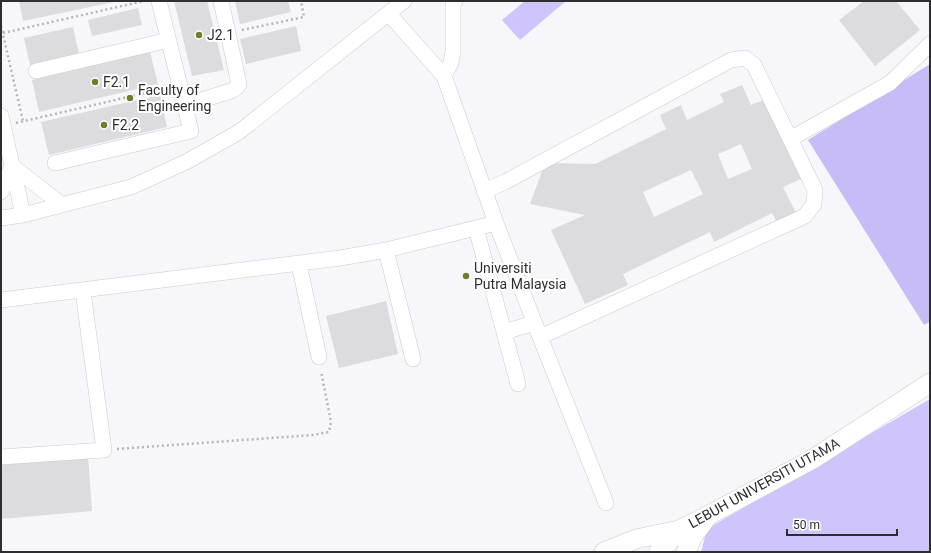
<svg xmlns="http://www.w3.org/2000/svg" width="931" height="553" font-family="Roboto,sans-serif">
<style>
.green{fill:#cfc4fc}
.forest{fill:#c7bcf6}
.building{fill:#dcdbdf;fill-rule:evenodd}
.lines{fill:none;stroke-linecap:round;stroke-linejoin:round}
.minor-casing{stroke:#cbcbce;stroke-width:16}
.major-casing{stroke:#cbcbce;stroke-width:20}
.path{stroke:#b6b5b9;stroke-width:2.5;stroke-dasharray:2 3;stroke-linecap:butt}
.minor{stroke:#fff;stroke-width:15}
.major{stroke:#fff;stroke-width:19}
.poi-dot{fill:#767c27;stroke:#fff;stroke-width:1.5}
.labels{text-anchor:middle;dominant-baseline:central;stroke-width:4;stroke-linejoin:round;paint-order:stroke}
.poi-label{font-size:14px;fill:#2e2d2f;stroke:#fff;text-anchor:start}
.street-label{font-size:14px;fill:#2e2d2f;stroke:#fff}
</style>
<rect width="100%" height="100%" fill="#f7f6fa"/>
<path class="green" d="M 525,1 L 566,1 L 520,40 L 502,20 Z
M 930,399 L 930,552 L 701,552 L 707,529 Z"/>
<path class="forest" d="M 930,64 L 930,322 L 924,325 L 808,140 Z"/>
<path class="building" d="M 19,1 L 114,1 L 114,2 L 23,21 Z
M 174,1 L 207,1 L 224,70 L 192,76 Z
M 235,1 L 288,1 L 291,12 L 240,24 Z
M 864,1 L 896,1 L 920,30 L 875,66 L 839,20 Z
M 138,8 L 142,25 L 92,36 L 88,20 Z
M 296,26 L 301,51 L 246,64 L 240,39 Z
M 73,27 L 79,54 L 30,65 L 24,38 Z
M 150,52 L 158,84 L 39,112 L 32,80 Z
M 742,85 L 751,105 L 766,99 L 803,178 L 783,187 L 798,217 L 779,226 L 772,213 L 714,242 L 710,232 L 623,274 L 628,285 L 585,304 L 551,230 L 585,215 L 530,204 L 545,163 L 595,164 L 666,129 L 660,115 L 681,105 L 687,120 L 724,102 L 720,94 ZM 741,144 L 752,169 L 728,179 L 718,154 ZM 691,170 L 703,194 L 654,217 L 643,192 Z
M 160,95 L 167,127 L 49,155 L 41,122 Z
M 386,301 L 398,354 L 339,368 L 326,316 Z
M 88,456 L 92,511 L 1,519 L 1,463 Z"/>
<g class="lines">
<g class="minor-casing">
<path id="minor" d="M 389,14 L 444,76 L 496,223 L 540,337 L 606,503
M 36,71 L 169,40
M 444,76 L 451,63 L 453,51 L 453,4 L 455,1
M 185,105 L 231,91 L 236,88 L 239,84 L 221,1
M 1,116 L 23,215
M 790,139 L 890,83 L 930,44
M 55,163 L 191,131 L 159,1
M 12,166 L 62,205
M 484,191 L 505,182 L 731,60 L 745,58 L 754,65 L 815,190 L 814,204 L 805,216 L 540,337
M 1,192 L 12,166
M 1,218 L 23,215 L 131,187 L 186,162 L 239,132 L 404,1
M 476,228 L 518,384
M 386,250 L 413,359
M 299,264 L 319,357
M 1,300 L 340,258 L 386,250 L 496,223
M 504,332 L 534,323
M 1,457 L 104,450 L 83,291"/>
</g>
<g class="major-casing">
<path id="major" d="M 604,552 L 636,539 L 679,530 L 707,516 L 813,459 L 930,383
M 659,552 L 679,530
M 686,552 L 693,536 L 707,517"/>
</g>
<path class="path" d="M 1,26 L 23,121
M 242,30 L 304,17 L 301,1
M 3,33 L 144,1
M 16,123 L 167,88
M 117,449 L 313,435 L 329,432 L 331,422 L 321,371"/>
<use href="#minor" class="minor"/>
<use href="#major" class="major"/>
</g>
<g class="poi-dot">
<circle cx="199" cy="35" r="4"/>
<circle cx="95" cy="82" r="4"/>
<circle cx="130" cy="98" r="4"/>
<circle cx="104" cy="125" r="4"/>
<circle cx="466" cy="276" r="4"/>
</g>
<g class="labels">
<g class="poi-label">
<text x="207" y="35">J2.1</text>
<text x="103" y="82">F2.1</text>
<text x="138" y="90">Faculty of<tspan x="138" dy="16">Engineering</tspan></text>
<text x="112" y="125">F2.2</text>
<text x="474" y="268">Universiti<tspan x="474" dy="16">Putra Malaysia</tspan></text>
</g>
<g class="street-label">
<text transform="translate(764 483) rotate(-29)">LEBUH UNIVERSITI UTAMA</text>
</g>
</g>
<rect width="931" height="553" fill="none" stroke="#2e2d2f" stroke-width="4"/>
<path d="M787 529v6h110v-6" fill="none" stroke="#2e2d2f" stroke-width="2"/>
<text x="793" y="529" font-size="12" fill="#2e2d2f" stroke="#ffffff" stroke-width="3" paint-order="stroke">50 m</text>
</svg>
